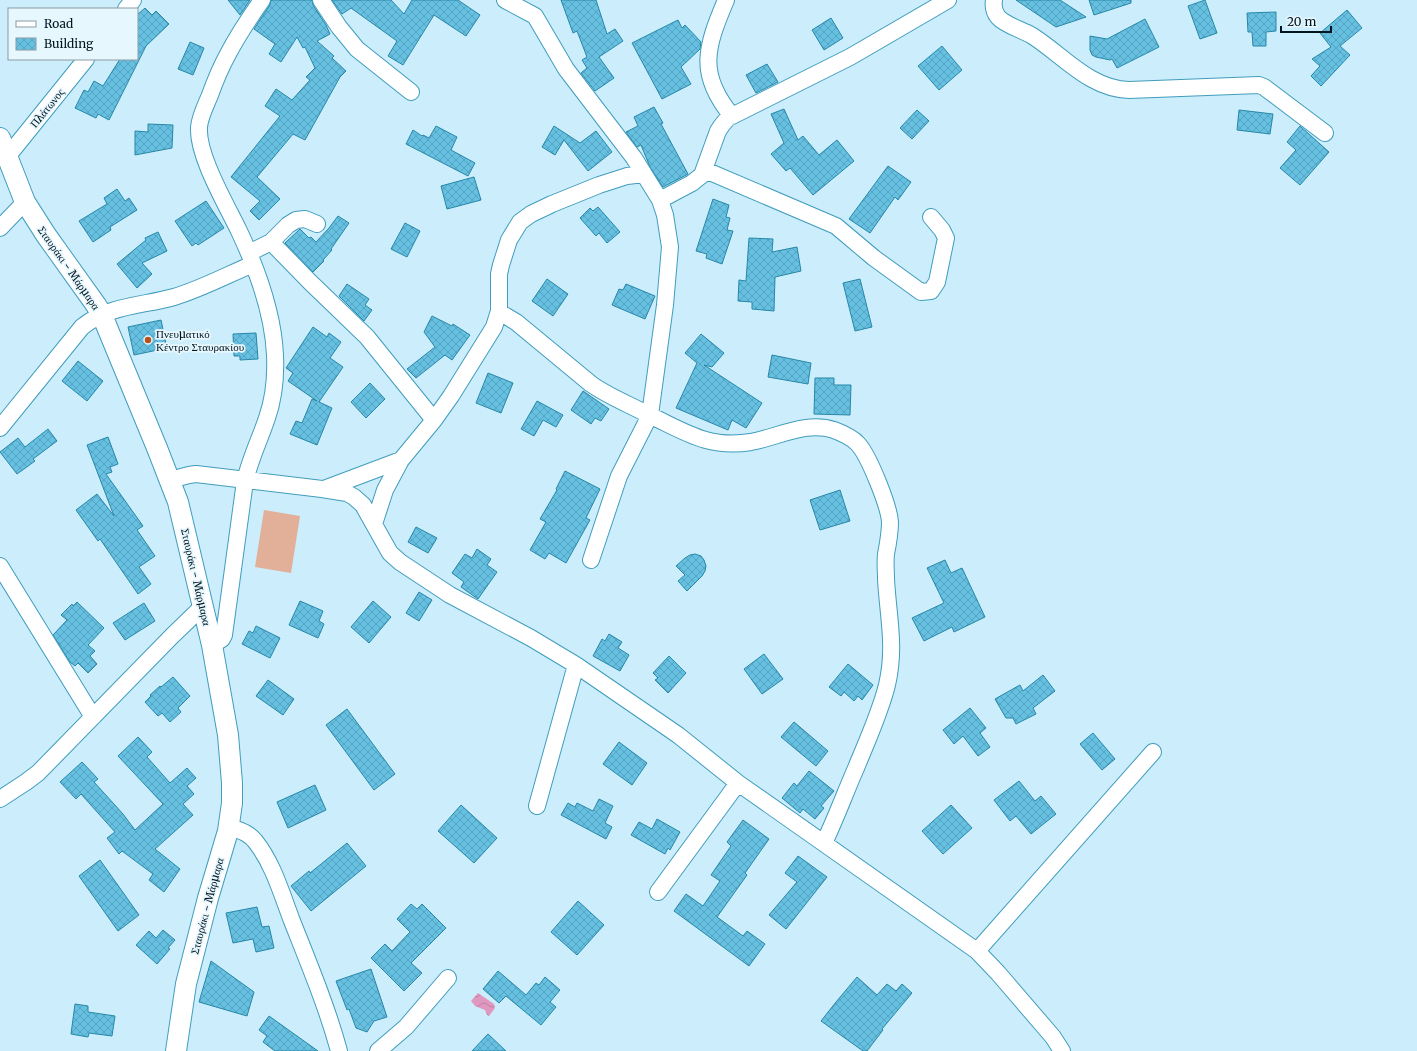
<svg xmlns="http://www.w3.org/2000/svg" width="1417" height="1051" font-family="Merriweather,serif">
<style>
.pitch{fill:#e2af98}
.water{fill:url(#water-waves)}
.building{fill:url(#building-cross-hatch);stroke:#2687a7}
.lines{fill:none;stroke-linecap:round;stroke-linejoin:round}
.minor-casing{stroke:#409dbd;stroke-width:18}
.tertiary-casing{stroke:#409dbd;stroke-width:22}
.minor{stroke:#fff;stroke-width:16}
.tertiary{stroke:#fff;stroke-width:20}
.poi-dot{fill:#b6531d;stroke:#e7f7fe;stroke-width:1.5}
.labels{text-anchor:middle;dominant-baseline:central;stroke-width:3.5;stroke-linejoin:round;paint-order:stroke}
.street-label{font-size:11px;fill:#00141e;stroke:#e7f7fe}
.poi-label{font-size:11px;fill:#00141e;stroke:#e7f7fe;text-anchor:start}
</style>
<defs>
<pattern id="water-waves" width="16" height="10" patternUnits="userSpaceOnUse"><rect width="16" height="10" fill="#e098c0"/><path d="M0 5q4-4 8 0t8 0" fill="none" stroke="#be82a5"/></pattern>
<pattern id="building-cross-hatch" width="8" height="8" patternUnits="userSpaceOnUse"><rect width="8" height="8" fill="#66c0e2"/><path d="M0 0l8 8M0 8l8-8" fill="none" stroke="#57a4c1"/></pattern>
</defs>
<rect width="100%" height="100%" fill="#ccedfb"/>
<path class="pitch" d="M 264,510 L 300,516 L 291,573 L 255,567 Z"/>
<path class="water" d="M 478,993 L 494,1004 L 495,1008 L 489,1016 L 487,1015 L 485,1010 L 475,1006 L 471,1001 Z"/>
<path class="building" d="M 228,0 L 250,0 L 240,15 Z
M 271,0 L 312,0 L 313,5 L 326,25 L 330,34 L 317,41 L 334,56 L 332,58 L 346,71 L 340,77 L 305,140 L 293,134 L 257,177 L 280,199 L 259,220 L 250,211 L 260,201 L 231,177 L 280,116 L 265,106 L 276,89 L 292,100 L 310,80 L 306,77 L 315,68 L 305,47 L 303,48 L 297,37 L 281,62 L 269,54 L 275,44 L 254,29 L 270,5 Z
M 332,0 L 391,0 L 404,14 L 412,0 L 458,0 L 480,15 L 466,36 L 434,15 L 403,65 L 388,56 L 397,41 L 351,8 L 342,14 Z
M 561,0 L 596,0 L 607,34 L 615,29 L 623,41 L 599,57 L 614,78 L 595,91 L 581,73 L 587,68 L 582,60 L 587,57 L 577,31 L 573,33 Z
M 1016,0 L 1060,0 L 1086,17 L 1056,27 Z
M 1089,0 L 1131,0 L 1131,3 L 1094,15 Z
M 1205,0 L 1217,33 L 1200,39 L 1188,6 Z
M 145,8 L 152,15 L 156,11 L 169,24 L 146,46 L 109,120 L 98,114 L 96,118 L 75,108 L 84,90 L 88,92 L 94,81 L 103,86 L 120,59 L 137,59 L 137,15 Z
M 1347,10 L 1362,28 L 1340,46 L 1350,55 L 1321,86 L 1311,76 L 1320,66 L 1312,59 L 1331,47 L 1320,33 Z
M 1276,12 L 1276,31 L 1266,32 L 1266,46 L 1253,46 L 1252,32 L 1248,32 L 1247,13 Z
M 831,18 L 843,38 L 824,50 L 812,30 Z
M 1145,19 L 1159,47 L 1117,68 L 1112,59 L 1110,60 L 1096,57 L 1092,55 L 1090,50 L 1090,36 L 1107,39 Z
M 678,20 L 682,28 L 685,25 L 701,42 L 700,49 L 681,67 L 691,84 L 662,99 L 632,43 Z
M 190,42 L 204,48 L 193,75 L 178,69 Z
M 942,46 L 962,70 L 939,90 L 918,66 Z
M 767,64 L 778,82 L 756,93 L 746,75 Z
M 654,107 L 663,123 L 661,124 L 688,174 L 663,187 L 650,167 L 641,145 L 637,147 L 626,132 L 638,126 L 634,117 Z
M 784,109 L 798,140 L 803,136 L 819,155 L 837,140 L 854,161 L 813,195 L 790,168 L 786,171 L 771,154 L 784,143 L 771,114 Z
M 917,110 L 929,121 L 912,139 L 900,128 Z
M 1239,110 L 1273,114 L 1270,134 L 1237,130 Z
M 148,124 L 173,125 L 172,148 L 135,155 L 135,131 L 148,132 Z
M 436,126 L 457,137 L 451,150 L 475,163 L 468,176 L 406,144 L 413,130 L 422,136 L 423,135 L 429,138 Z
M 554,126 L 580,143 L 596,131 L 612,152 L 588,171 L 564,140 L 555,155 L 542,147 Z
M 1300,126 L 1329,152 L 1300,185 L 1280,168 L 1296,150 L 1287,142 Z
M 888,166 L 911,182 L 898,200 L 895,197 L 870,233 L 849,219 Z
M 474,177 L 481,200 L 447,209 L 441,186 Z
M 117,189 L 125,201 L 129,198 L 137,210 L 110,227 L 111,230 L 93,242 L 79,221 L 107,204 L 104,198 Z
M 713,199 L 729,205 L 726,217 L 730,218 L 727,230 L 733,231 L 722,264 L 706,258 L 707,254 L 696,251 Z
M 206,201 L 224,228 L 198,245 L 196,243 L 192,246 L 175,221 Z
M 598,207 L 620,232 L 607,243 L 599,233 L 596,236 L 580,218 L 590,208 L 593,211 Z
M 338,216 L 349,223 L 331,249 L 332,250 L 323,260 L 324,261 L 313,272 L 285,243 L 300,229 L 309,238 L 311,237 L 316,242 L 329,228 Z
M 405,223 L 420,231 L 407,257 L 391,249 Z
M 158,232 L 167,251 L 142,263 L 152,274 L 137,288 L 117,264 L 146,240 L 145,238 Z
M 749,238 L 773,239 L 772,252 L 797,247 L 801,271 L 775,277 L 774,311 L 752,309 L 752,302 L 738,301 L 739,280 L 746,281 Z
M 547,279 L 568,294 L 553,316 L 532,301 Z
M 860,279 L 872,327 L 855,331 L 843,283 Z
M 347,284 L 369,299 L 365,305 L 372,310 L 364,321 L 339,296 Z
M 626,284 L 655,296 L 645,319 L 612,305 L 619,289 L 623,290 Z
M 432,316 L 452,326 L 453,324 L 470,335 L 452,360 L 445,355 L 416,378 L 407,369 L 435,347 L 424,332 Z
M 161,320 L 167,348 L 134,355 L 128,327 Z
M 313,327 L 327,337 L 329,333 L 341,342 L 330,358 L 343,367 L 319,402 L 332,408 L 317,445 L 290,434 L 296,421 L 302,423 L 312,399 L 317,401 L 288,381 L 293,373 L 286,368 Z
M 256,333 L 258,359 L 240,360 L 240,356 L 234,356 L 233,334 Z
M 701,334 L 724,353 L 712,367 L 704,365 L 762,403 L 746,428 L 732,420 L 728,430 L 676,408 L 697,363 L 685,353 Z
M 772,355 L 811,363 L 808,384 L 768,377 Z
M 78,361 L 103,381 L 87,401 L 62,381 Z
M 488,373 L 513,383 L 501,413 L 476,403 Z
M 815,378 L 834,378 L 834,385 L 851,385 L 850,415 L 814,414 Z
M 370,383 L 385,399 L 366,418 L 351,402 Z
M 583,391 L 609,409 L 601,421 L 595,418 L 591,424 L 571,410 Z
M 537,401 L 563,415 L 556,427 L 543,420 L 534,436 L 521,429 Z
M 48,429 L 57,441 L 33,459 L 35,461 L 17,474 L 0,452 L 18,438 L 25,447 Z
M 108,437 L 118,464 L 110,467 L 112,472 L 106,474 L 143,526 L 137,530 L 155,556 L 139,567 L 151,584 L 138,594 L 100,539 L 98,541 L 76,510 L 97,494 L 114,516 L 87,445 Z
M 565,471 L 600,489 L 586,518 L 590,520 L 566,563 L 549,553 L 545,559 L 530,550 L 546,522 L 540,519 L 557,490 L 556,489 Z
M 840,490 L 850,521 L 820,530 L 810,500 Z
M 416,527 L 437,538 L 428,553 L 408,542 Z
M 477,549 L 491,559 L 487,565 L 497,572 L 478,599 L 461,587 L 464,582 L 452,573 L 465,554 L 472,558 Z
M 695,554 L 701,556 L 704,560 L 706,566 L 705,571 L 702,576 L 687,591 L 678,581 L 685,575 L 676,566 L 685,558 L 690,555 Z
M 945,560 L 951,573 L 962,568 L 985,617 L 954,632 L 952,627 L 924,641 L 912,618 L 944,603 L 927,568 Z
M 419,592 L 432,600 L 419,621 L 406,613 Z
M 300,601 L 323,611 L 319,621 L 324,624 L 318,638 L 289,625 Z
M 373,601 L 391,617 L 369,643 L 351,627 Z
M 77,602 L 104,628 L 88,645 L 95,651 L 90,656 L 97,664 L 88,673 L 78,663 L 75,666 L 70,662 L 53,635 L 67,620 L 61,615 L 72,604 L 73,606 Z
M 144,603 L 155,621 L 125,640 L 113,623 Z
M 256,626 L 280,638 L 270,658 L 242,644 L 249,631 L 253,633 Z
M 609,634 L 622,642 L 618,648 L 629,655 L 620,671 L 593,656 L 602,639 L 605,641 Z
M 764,654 L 783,679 L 762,694 L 744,669 Z
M 669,656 L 686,673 L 668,693 L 655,680 L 658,678 L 653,673 Z
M 848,664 L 873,685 L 862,700 L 858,696 L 854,701 L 844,692 L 841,696 L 829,687 Z
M 1043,675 L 1055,691 L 1033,708 L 1036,714 L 1016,724 L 1013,718 L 1006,718 L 995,699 L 1020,685 L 1023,691 Z
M 173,677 L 190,696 L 178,708 L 181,712 L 170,722 L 162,713 L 158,716 L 145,702 L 151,696 L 150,695 L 160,686 L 161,687 Z
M 268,680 L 294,699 L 283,715 L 256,696 Z
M 970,708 L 986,728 L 980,733 L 990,747 L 978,756 L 963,736 L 954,744 L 943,730 Z
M 347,709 L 395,774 L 374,790 L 326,725 Z
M 794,722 L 828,751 L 816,766 L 781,737 Z
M 1093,733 L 1115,759 L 1102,770 L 1080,744 Z
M 138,737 L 152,752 L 147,757 L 170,783 L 187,768 L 196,778 L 187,786 L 194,794 L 183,804 L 193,815 L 155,849 L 180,869 L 164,892 L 149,880 L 153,874 L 122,851 L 119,854 L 107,838 L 115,832 L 81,794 L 76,799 L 60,782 L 82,762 L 98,779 L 94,782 L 123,814 L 135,830 L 163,804 L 118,756 Z
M 619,742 L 647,763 L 632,785 L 603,764 Z
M 809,771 L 834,791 L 821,806 L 824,808 L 815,819 L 803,809 L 800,813 L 782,798 L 794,783 L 797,786 Z
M 1019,781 L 1035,801 L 1041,796 L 1056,814 L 1031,834 L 1016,816 L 1010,821 L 994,800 Z
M 315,785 L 326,810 L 288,828 L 277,802 Z
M 599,799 L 613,806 L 605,823 L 612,827 L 606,839 L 561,815 L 568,803 L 575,807 L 577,803 L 593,811 Z
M 461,805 L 497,838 L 474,863 L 438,831 Z
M 951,805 L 972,828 L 943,854 L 922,831 Z
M 657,819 L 680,832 L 670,850 L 668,848 L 665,854 L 631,835 L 639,822 L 652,829 Z
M 743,820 L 769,839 L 745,873 L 747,875 L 717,917 L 743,936 L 747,931 L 765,944 L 749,966 L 674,911 L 686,894 L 703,906 L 720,881 L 711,875 L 731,846 L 727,842 Z
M 347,843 L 366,866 L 311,911 L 291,886 L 309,871 L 310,873 Z
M 798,856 L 827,877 L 786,929 L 769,915 L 797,882 L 785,873 Z
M 100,860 L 139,915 L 118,931 L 79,876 Z
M 578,901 L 604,925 L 577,955 L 551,932 Z
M 411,904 L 417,909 L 422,904 L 446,928 L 411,963 L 422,973 L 404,991 L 371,958 L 385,944 L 392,951 L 410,932 L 397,919 Z
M 257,907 L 262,927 L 269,926 L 274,948 L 256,952 L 253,939 L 233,943 L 226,913 Z
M 163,930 L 175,940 L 168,948 L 170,949 L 157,964 L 136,945 L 149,931 L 156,938 Z
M 211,961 L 254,992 L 247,1016 L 199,1002 Z
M 371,969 L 387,1017 L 374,1021 L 367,1032 L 356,1028 L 349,1009 L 347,1010 L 336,981 Z
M 498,971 L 526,995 L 536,983 L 539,985 L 545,977 L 560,990 L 550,1002 L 556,1007 L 541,1025 L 506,996 L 499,1003 L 483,989 Z
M 857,977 L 877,995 L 887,984 L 896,991 L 902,984 L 912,993 L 882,1029 L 883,1030 L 867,1051 L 863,1051 L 821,1021 L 836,1002 Z
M 75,1004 L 88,1006 L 88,1012 L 115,1016 L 112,1036 L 89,1033 L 88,1037 L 71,1034 Z
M 269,1016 L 318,1051 L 275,1051 L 263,1042 L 267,1036 L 259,1030 Z
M 488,1034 L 506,1051 L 472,1051 Z"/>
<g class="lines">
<g class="minor-casing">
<path id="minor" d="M 321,0 L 339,27 L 357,49 L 411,92
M 505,0 L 535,16 L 566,69 L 634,158 L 660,200 L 665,215 L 670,247 L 665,305 L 650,415 L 619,476 L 591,560
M 726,0 C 706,47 697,74 732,116
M 994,0 C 993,6 994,12 998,17 C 1005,25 1022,30 1031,35 C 1062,54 1089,89 1129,90 L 1259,85 L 1264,87 L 1325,133
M 126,9 L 133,0
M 7,157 L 86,59
M 705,170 L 836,226 L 874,258 L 921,292 L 931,291 L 937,282 L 946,238 L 942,230 L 931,217
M 660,200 L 692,183 L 702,175 L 718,131 L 722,125 L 728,118 L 850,57 L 948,0
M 0,228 L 25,202
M 271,242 L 310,282 L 367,337 L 434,420
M 249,253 L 271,242 L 288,225 L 296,220 L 305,219 L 317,224
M 499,315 L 506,316 L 516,322 L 591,384 C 608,396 628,404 647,414 C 684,431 707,449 751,442 C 778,437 806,421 834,430 C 842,433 852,437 858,444 C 869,456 889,506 890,522 C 890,533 888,544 886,554 C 885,562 886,571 886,579 C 888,617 896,646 887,685 C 880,713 867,741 856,768 C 845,793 836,818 824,843
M 0,428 L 82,327 C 109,305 142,306 174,297 C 201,289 227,275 253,264
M 170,480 L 189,475 L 196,474 L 322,489 L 347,493 L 354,497 L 363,505 L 390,553 L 400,562 L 450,595 L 531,638 L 576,665 L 678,735 L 738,783 L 977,951 L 998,973 L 1053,1037 L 1062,1051
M 324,489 L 401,460 L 434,420 L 451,396 L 494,327 L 499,311 L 499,274 L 501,265 L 509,240 L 520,222 L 531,214 L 552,204 L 599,185 L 627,176 L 644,174
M 374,524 L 385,490 L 401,460
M 0,566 L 93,717
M 212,645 L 222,639 L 224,635 L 245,481 C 250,459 260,439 267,418 C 274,398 276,376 275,355 C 273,312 257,269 239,231 C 226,204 197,155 199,127 C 200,116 206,105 210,95 C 215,81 221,67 228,54 C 238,35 250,17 262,0
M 0,799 L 26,782 L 38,773 L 172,636 L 202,607
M 537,806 L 576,665
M 228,826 C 238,830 248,832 255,841 C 273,863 282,895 292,921 C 309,964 327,1007 339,1051
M 658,892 L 738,783
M 977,951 L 1153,752
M 378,1051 L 406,1027 L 448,978"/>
</g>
<g class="tertiary-casing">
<path id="tertiary" d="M 0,138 L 25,202 L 46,235 L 96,305 L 102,315 L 157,448 L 178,502 L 212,645 L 228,735 L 232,783 L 232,803 L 228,831 L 208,898 L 186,984 L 176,1051"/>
</g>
<use href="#minor" class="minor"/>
<use href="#tertiary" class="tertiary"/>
</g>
<circle class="poi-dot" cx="148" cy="340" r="4"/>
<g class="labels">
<g class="street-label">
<text transform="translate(47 108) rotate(-51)">Πλάτωνος</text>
<text transform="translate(69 268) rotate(55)">Σταυράκι - Μάρμαρα</text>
<text transform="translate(196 577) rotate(77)">Σταυράκι - Μάρμαρα</text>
<text transform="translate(207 906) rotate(-75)">Σταυράκι - Μάρμαρα</text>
</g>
<g class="poi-label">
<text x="156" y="334">Πνευματικό<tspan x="156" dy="13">Κέντρο Σταυρακίου</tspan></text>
</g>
</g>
<rect x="8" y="8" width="130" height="52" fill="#e7f7fe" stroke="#8b9ca4"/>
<rect x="16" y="21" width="20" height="6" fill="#ffffff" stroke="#8b9ca4"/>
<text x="44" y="28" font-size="12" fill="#00141e">Road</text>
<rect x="16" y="38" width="20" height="12" fill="url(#building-cross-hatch)" stroke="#8b9ca4"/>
<text x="44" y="48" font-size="12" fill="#00141e">Building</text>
<path d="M1281 26v6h50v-6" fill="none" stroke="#00141e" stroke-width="2"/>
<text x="1287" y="26" font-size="12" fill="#00141e" stroke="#e7f7fe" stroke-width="3" paint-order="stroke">20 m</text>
</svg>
